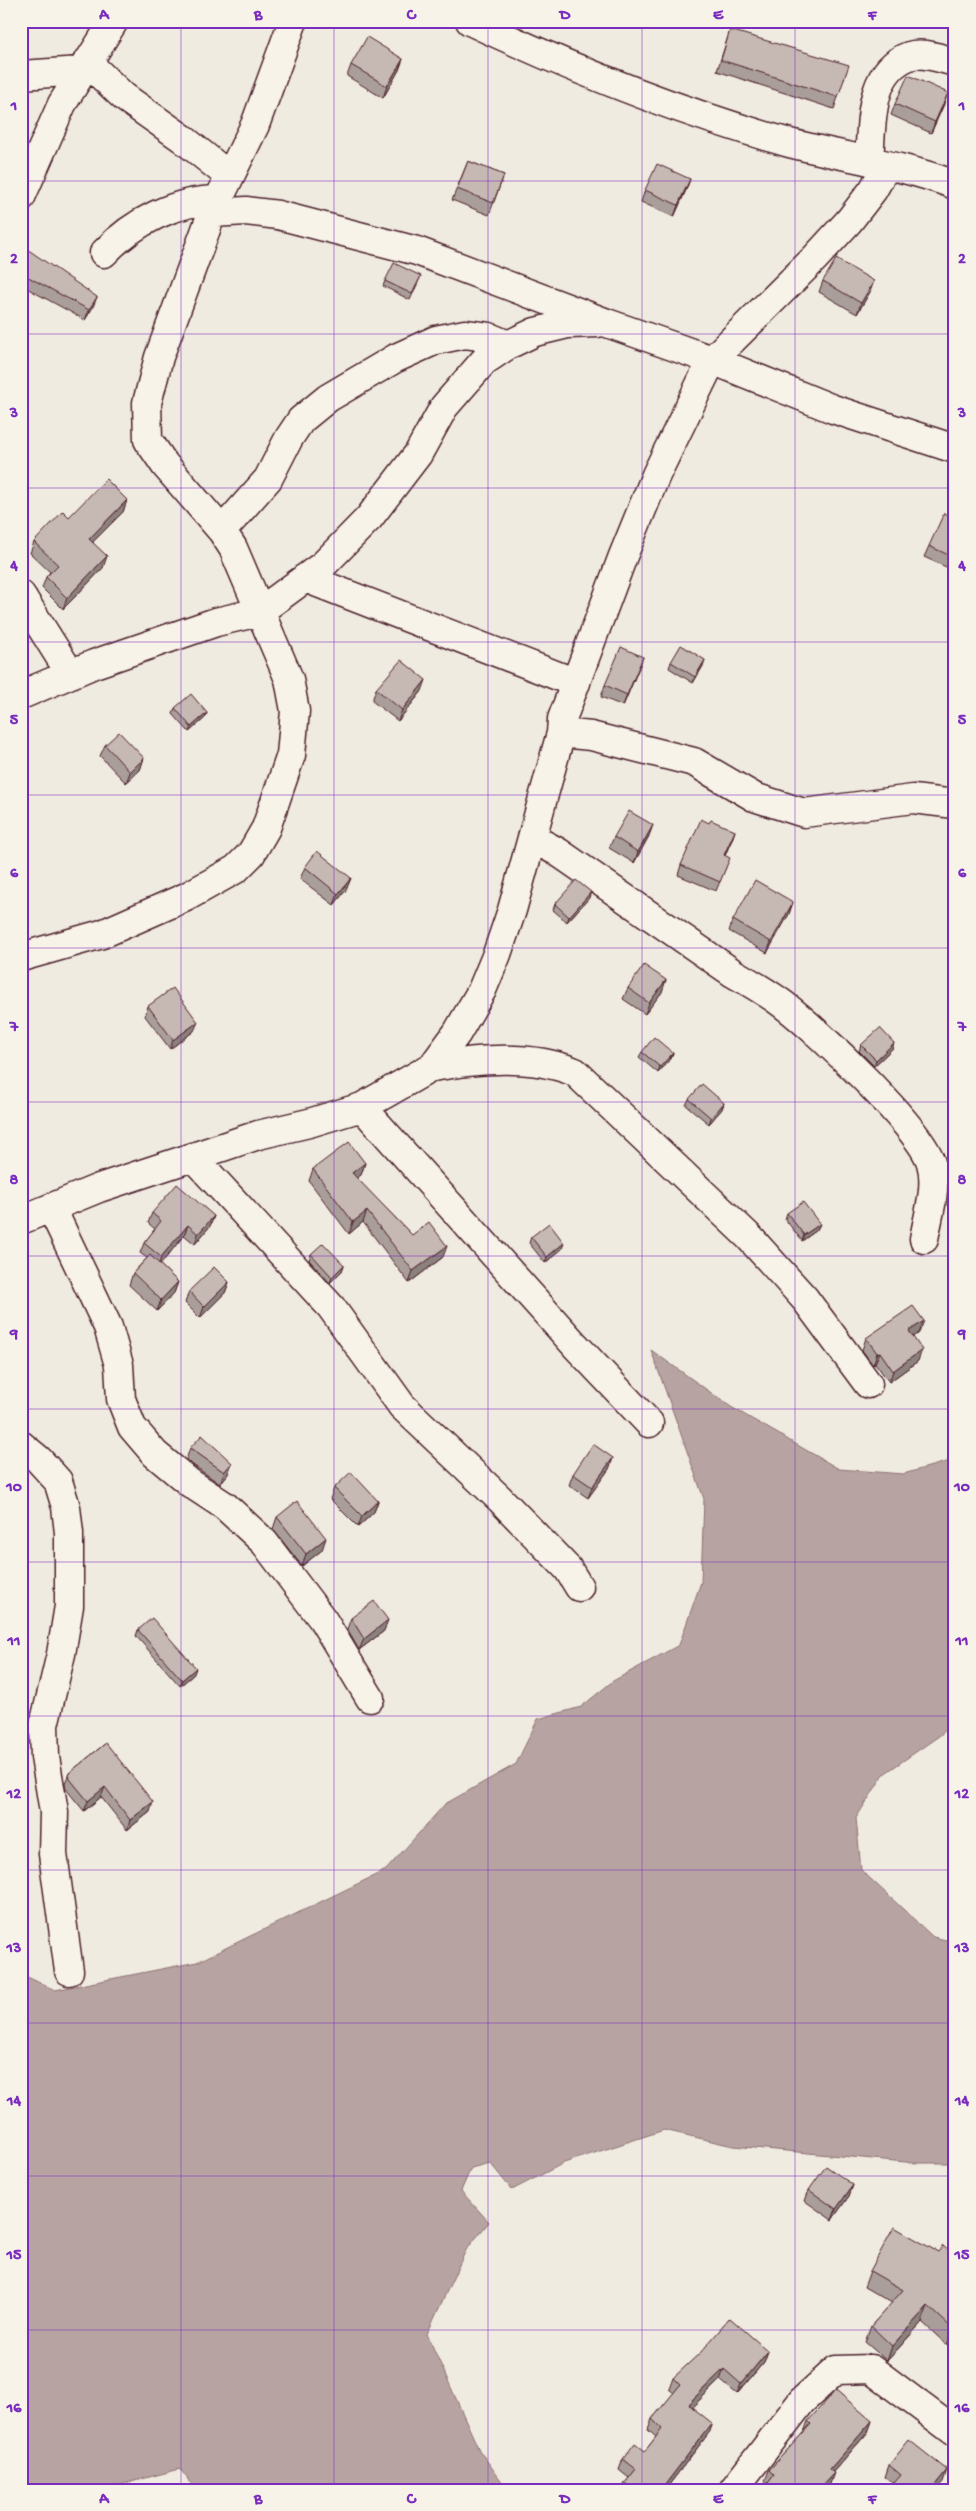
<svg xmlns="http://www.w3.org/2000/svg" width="976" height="2511" font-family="'Gochi Hand',sans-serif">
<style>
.water{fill:#b7a4a2;stroke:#8b6f72}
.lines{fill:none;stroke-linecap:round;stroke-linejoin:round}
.minor-casing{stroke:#4a1f2b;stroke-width:31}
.minor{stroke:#f7f3e8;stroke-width:28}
.wall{fill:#aa9e9a;stroke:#4a1f2b}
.shaded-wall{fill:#8b817d;stroke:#4a1f2b}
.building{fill:#c6b8b3;stroke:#4a1f2b}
.grid{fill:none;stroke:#7b2cbf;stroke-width:1;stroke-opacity:0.55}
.neatline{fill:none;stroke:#7b2cbf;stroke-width:2}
.grid-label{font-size:16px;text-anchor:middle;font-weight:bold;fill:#7b2cbf}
</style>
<rect width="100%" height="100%" fill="#f0ebe0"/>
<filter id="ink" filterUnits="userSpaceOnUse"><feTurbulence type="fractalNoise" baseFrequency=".02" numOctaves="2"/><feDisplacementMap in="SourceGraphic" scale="10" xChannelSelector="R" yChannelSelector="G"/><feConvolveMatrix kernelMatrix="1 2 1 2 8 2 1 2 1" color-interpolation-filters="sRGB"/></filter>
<g filter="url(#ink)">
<path class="water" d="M 651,1350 L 731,1407 L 839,1469 L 903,1474 L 950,1461 L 955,1447 L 955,1722 L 939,1736 L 884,1774 L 856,1818 L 861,1870 L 933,1937 L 955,1942 L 955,2163 L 916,2163 L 733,2146 L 664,2130 L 564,2163 L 512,2190 L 490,2163 L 471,2168 L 461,2191 L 489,2222 L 466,2250 L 427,2334 L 479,2450 L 508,2490 L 196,2490 L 180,2469 L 100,2490 L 21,2490 L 21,1974 L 55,1990 L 197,1962 L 386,1870 L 445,1804 L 516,1764 L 538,1719 L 581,1707 L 613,1681 L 679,1645 L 701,1582 L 704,1499 Z"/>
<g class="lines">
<g class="minor-casing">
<path id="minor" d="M 470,21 C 572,69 677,111 786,142 C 842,157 900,164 955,185
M 87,62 L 124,97 L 182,138 L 229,176
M 21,75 L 81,71
M 869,161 C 872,125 868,71 909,56 C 923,51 941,59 955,62
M 21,197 L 62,104 L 114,21
M 212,213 L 246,211 L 278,215 L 417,251 L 607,323 L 712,360 L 833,409 L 955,449
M 104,253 C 133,222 176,200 219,200
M 222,531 L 268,479 L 289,438 L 301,420 L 328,398 L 396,358 L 436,340 L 465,334 L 489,337 L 508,345
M 305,578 L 576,683
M 21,595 L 70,673
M 21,695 L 94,664 L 216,622 L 259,612 L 323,565 L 369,518 L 418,454 L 444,407 L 484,361 L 508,345 L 535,332 L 568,324 L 598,323
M 561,733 L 591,736 L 694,762 L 754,797 L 804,813 L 913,799 L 955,804
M 532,838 L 558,852 L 733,973 C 751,983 768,993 784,1005 C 817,1030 921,1128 931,1163 C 938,1186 928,1216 924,1239
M 21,957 L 102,934 L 186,897 L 236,869 L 251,854 L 266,828 L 291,755 L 295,711 L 289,679 L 233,548 L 222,531 L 165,465 L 148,440 L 147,403 L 159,357 L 212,213 L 255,125 L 293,21
M 432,1067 C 479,1059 531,1054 575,1072 L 749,1237 L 805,1299 L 868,1384
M 362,1107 L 575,1345 L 649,1423
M 193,1157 L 331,1307 L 402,1406 L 500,1499 L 568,1569 L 579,1587
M 52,1209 L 108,1327 L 119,1365 L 121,1399 L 132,1427 L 155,1454 L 190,1483 L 225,1506 L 264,1542 L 323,1620 L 370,1698
M 21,1220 L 99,1188 L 193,1157 L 258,1135 L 309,1123 L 362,1107 L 432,1067 L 457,1033 L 482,990 L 497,954 L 512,910 L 561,733 L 562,719 L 623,556 L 656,475 L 712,360 L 815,258 L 849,221 L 873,190 L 887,165
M 21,1445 L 38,1459 L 58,1481 L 66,1507 L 69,1533 L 69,1606 L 61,1654 L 44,1725 L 45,1757 L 54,1812 L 53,1854 L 69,1971
M 733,2490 L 802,2401 L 836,2370 L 871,2369 L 955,2432"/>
</g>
<use href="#minor" class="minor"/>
</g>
<path class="wall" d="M 730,30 L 838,97 L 834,109 L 717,71 Z
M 403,59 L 399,70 L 383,98 L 347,76 L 351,65 Z
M 895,104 L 944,104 L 931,133 L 891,115 Z
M 468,161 L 504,175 L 489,215 L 452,200 Z
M 690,179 L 686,190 L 674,217 L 641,202 L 645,190 Z
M 21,260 L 93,307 L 85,320 L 21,285 Z
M 421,276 L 410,300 L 383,286 L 385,281 Z
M 823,281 L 870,292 L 857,314 L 819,292 Z
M 127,500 L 123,512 L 93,542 L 103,568 L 63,609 L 42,588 L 46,577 L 50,572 L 30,553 L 34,542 L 69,517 Z
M 955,518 L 955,571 L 924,557 L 929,546 Z
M 643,657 L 623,706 L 601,697 L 605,685 Z
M 671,662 L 703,666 L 693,683 L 669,668 Z
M 376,689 L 422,691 L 398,721 L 372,701 Z
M 175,708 L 207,713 L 205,718 L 189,732 L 173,714 Z
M 105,745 L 144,758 L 140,770 L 126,783 L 100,756 Z
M 709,823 L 735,831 L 725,856 L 726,867 L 716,891 L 678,875 L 681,865 Z
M 649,836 L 634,863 L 609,848 L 614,837 Z
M 305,867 L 351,878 L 346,890 L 334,905 L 300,879 Z
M 589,898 L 567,922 L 553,910 L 555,904 Z
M 793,902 L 789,914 L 767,953 L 729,931 L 733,920 Z
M 628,988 L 662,992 L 645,1014 L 623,999 Z
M 148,1006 L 194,1031 L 170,1049 L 145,1016 Z
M 894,1043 L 892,1049 L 874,1066 L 859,1051 L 861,1045 Z
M 642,1052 L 673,1053 L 670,1059 L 658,1073 L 639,1057 Z
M 689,1099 L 724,1103 L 722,1109 L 709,1124 L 686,1105 Z
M 365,1163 L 361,1175 L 356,1178 L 412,1235 L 443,1257 L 409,1283 L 363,1222 L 349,1234 L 309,1181 L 313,1169 Z
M 152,1213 L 214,1216 L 210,1226 L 195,1244 L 184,1235 L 160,1265 L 178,1282 L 174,1293 L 157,1311 L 129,1285 L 133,1273 L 147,1258 L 140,1253 L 144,1243 L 155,1229 L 148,1223 Z
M 787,1213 L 817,1230 L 802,1241 L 785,1219 Z
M 531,1237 L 562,1249 L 545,1263 L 529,1243 Z
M 311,1254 L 344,1265 L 342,1271 L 330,1283 L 309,1260 Z
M 229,1282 L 225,1293 L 200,1318 L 185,1303 L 189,1291 Z
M 919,1333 L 913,1337 L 918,1361 L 889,1382 L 875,1363 L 873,1365 L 862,1350 L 866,1338 Z
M 190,1448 L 228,1474 L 220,1484 L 186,1460 Z
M 613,1458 L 609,1469 L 588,1498 L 569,1485 L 573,1474 Z
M 334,1488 L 378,1501 L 374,1512 L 358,1527 L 330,1499 Z
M 277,1517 L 322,1550 L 302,1566 L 273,1529 Z
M 351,1618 L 384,1631 L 359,1650 L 347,1629 Z
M 138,1630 L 194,1674 L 180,1686 L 136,1636 Z
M 106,1743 L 150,1812 L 127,1830 L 101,1797 L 84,1811 L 66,1789 L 65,1783 L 69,1773 Z
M 853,2185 L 849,2196 L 832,2220 L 805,2201 L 809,2190 Z
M 938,2252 L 955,2256 L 955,2336 L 947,2345 L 922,2322 L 887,2361 L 865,2342 L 871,2326 L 892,2303 L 864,2287 L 870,2271 Z
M 768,2351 L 764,2362 L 737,2394 L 720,2380 L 692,2407 L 708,2434 L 665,2490 L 622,2490 L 625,2483 L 629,2478 L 619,2470 L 623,2459 L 645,2451 L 656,2437 L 648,2430 L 652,2419 L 674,2393 L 669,2389 L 673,2378 Z
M 808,2421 L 872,2421 L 868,2432 L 833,2472 L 830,2484 L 824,2490 L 763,2490 L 767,2484 L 765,2481 L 769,2470 L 804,2432 Z
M 889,2465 L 943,2482 L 894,2483 L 885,2477 Z"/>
<path class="shaded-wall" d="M 403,59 L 399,70 L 383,98 L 387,86 Z
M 948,93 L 944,104 L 931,133 L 935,122 Z
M 690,179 L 686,190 L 674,217 L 678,205 Z
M 874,281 L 870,292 L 857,314 L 861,303 Z
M 97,297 L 93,307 L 85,320 L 89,310 Z
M 127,500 L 123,512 L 85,550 L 89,539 Z
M 107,556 L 103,568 L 63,609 L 67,598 Z
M 643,657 L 639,668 L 623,706 L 627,695 Z
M 705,660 L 703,666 L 693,683 L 695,677 Z
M 426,680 L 422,691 L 398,721 L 402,710 Z
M 207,713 L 205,718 L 189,732 L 191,727 Z
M 144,758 L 140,770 L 126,783 L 130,772 Z
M 653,825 L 649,836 L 634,863 L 638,852 Z
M 735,831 L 732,840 L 720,864 L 724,855 Z
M 351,878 L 346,890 L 334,905 L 338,894 Z
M 591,892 L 589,898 L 567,922 L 569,917 Z
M 793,902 L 789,914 L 767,953 L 771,942 Z
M 666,980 L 662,992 L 645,1014 L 649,1003 Z
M 198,1022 L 194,1031 L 170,1049 L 173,1040 Z
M 894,1043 L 892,1049 L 874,1066 L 876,1060 Z
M 673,1053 L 670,1059 L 658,1073 L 660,1067 Z
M 724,1103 L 722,1109 L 709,1124 L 711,1118 Z
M 365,1163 L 361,1175 L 347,1185 L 352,1173 Z
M 367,1211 L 363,1222 L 349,1234 L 353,1222 Z
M 214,1216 L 210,1226 L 195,1244 L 198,1234 Z
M 820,1224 L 817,1230 L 802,1241 L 804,1235 Z
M 188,1225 L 184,1235 L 158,1268 L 161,1257 Z
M 564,1243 L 562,1249 L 545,1263 L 547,1257 Z
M 447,1246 L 443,1257 L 409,1283 L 413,1271 Z
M 344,1265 L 342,1271 L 330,1283 L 332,1277 Z
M 178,1282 L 174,1293 L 157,1311 L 161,1300 Z
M 229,1282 L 225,1293 L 200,1318 L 204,1307 Z
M 924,1321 L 919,1333 L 905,1343 L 909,1331 Z
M 922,1350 L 918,1361 L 889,1382 L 893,1371 Z
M 880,1352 L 875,1363 L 873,1365 L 877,1353 Z
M 613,1458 L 609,1469 L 588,1498 L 592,1487 Z
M 232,1463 L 228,1474 L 220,1484 L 224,1472 Z
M 378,1501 L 374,1512 L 358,1527 L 362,1516 Z
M 326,1538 L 322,1550 L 302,1566 L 306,1554 Z
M 388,1620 L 384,1631 L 359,1650 L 364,1639 Z
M 196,1668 L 194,1674 L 180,1686 L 182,1680 Z
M 105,1787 L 101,1797 L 84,1811 L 88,1801 Z
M 153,1802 L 150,1812 L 127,1830 L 130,1820 Z
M 853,2185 L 849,2196 L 832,2220 L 836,2209 Z
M 928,2306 L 922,2322 L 887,2361 L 892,2346 Z
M 955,2327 L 955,2336 L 947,2345 L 953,2329 Z
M 768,2351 L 764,2362 L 737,2394 L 741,2384 Z
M 724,2369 L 720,2380 L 684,2415 L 688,2404 Z
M 872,2421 L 868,2432 L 826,2480 L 830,2469 Z
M 712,2423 L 708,2434 L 665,2490 L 661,2490 Z
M 947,2470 L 943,2482 L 936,2490 L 931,2490 Z
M 834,2473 L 830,2484 L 824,2490 L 818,2490 Z"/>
<path class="building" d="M 730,30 L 849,65 L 838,97 L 721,60 Z
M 367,37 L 403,59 L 387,86 L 351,65 Z
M 908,75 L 948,93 L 935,122 L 895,104 Z
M 468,161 L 504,175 L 493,203 L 457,189 Z
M 657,164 L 690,179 L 678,205 L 645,190 Z
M 27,249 L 97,297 L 89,310 L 21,273 L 21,260 Z
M 836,259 L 874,281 L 861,303 L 823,281 Z
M 394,263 L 421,276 L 412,294 L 385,281 Z
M 106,479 L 127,500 L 89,539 L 107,556 L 67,598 L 46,577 L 58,565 L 34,542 L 63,511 L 69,517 Z
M 944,513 L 955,518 L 955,558 L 929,546 Z
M 681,645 L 705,660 L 695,677 L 671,662 Z
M 621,647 L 643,657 L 627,695 L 605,685 Z
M 401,660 L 426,680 L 402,710 L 376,689 Z
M 191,694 L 207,713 L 191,727 L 175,708 Z
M 119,732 L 144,758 L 130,772 L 105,745 Z
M 629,811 L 653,825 L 638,852 L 614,837 Z
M 701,819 L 709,823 L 711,820 L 735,831 L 724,855 L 730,858 L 720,882 L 681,865 Z
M 317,851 L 351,878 L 338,894 L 305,867 Z
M 576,880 L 591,892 L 569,917 L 555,904 Z
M 755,880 L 793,902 L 771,942 L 733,920 Z
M 644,965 L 666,980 L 649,1003 L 628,988 Z
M 173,988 L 198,1022 L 173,1040 L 148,1006 Z
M 880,1028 L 894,1043 L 876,1060 L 861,1045 Z
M 654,1037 L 673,1053 L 660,1067 L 642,1052 Z
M 702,1084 L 724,1103 L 711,1118 L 689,1099 Z
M 349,1142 L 365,1163 L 352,1173 L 412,1235 L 429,1222 L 447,1246 L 413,1271 L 367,1211 L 353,1222 L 313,1169 Z
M 177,1184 L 214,1216 L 198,1234 L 188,1225 L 161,1257 L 144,1243 L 161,1221 L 152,1213 Z
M 803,1202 L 820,1224 L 804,1235 L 787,1213 Z
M 549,1223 L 564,1243 L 547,1257 L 531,1237 Z
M 323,1243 L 344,1265 L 332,1277 L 311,1254 Z
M 150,1255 L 178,1282 L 161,1300 L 133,1273 Z
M 214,1267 L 229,1282 L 204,1307 L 189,1291 Z
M 913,1306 L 924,1321 L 909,1331 L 922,1350 L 893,1371 L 880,1352 L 877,1353 L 866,1338 Z
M 202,1435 L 232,1463 L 224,1472 L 190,1448 Z
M 593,1444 L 613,1458 L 592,1487 L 573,1474 Z
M 351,1472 L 378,1501 L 362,1516 L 334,1488 Z
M 297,1501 L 326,1538 L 306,1554 L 277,1517 Z
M 374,1601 L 388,1620 L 364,1639 L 351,1618 Z
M 152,1618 L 196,1668 L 182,1680 L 138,1630 Z
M 106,1743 L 153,1802 L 130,1820 L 105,1787 L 88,1801 L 70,1779 L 69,1773 Z
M 826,2166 L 853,2185 L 836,2209 L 809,2190 Z
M 894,2227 L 938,2252 L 943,2246 L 955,2256 L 955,2327 L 953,2329 L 928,2306 L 892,2346 L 871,2326 L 903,2290 L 870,2271 Z
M 730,2318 L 768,2351 L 741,2384 L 724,2369 L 688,2404 L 712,2423 L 661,2490 L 633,2490 L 625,2483 L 636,2469 L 623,2459 L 635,2443 L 645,2451 L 662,2429 L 652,2419 L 680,2385 L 673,2378 L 701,2352 Z
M 836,2390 L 872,2421 L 830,2469 L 834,2473 L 818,2490 L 763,2490 L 774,2475 L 769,2470 L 811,2424 L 808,2421 Z
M 909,2440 L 947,2470 L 931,2490 L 888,2490 L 901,2475 L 889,2465 Z"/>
</g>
<path class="grid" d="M 181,21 L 181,2490M 334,21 L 334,2490M 488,21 L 488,2490M 642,21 L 642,2490M 795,21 L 795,2490M 21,181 L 955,181M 21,334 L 955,334M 21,488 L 955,488M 21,642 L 955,642M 21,795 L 955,795M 21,948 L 955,948M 21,1102 L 955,1102M 21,1256 L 955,1256M 21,1409 L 955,1409M 21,1562 L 955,1562M 21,1716 L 955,1716M 21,1870 L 955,1870M 21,2023 L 955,2023M 21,2176 L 955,2176M 21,2330 L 955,2330"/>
<rect width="976" height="2511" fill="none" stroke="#f7f3e8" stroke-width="55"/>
<rect x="28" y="28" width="920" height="2456" class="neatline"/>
<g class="grid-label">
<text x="104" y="19">A</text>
<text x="258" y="19">B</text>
<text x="411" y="19">C</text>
<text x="565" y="19">D</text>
<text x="718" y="19">E</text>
<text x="872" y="19">F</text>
<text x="14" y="110">1</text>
<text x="962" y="110">1</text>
<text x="14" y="263">2</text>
<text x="962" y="263">2</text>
<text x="14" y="417">3</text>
<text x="962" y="417">3</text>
<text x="14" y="570">4</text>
<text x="962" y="570">4</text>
<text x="14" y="724">5</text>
<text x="962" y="724">5</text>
<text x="14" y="877">6</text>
<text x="962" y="877">6</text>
<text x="14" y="1031">7</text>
<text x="962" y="1031">7</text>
<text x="14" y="1184">8</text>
<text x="962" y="1184">8</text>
<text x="14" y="1338">9</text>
<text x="962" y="1338">9</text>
<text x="14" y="1491">10</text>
<text x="962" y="1491">10</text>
<text x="14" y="1645">11</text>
<text x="962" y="1645">11</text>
<text x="14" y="1798">12</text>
<text x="962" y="1798">12</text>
<text x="14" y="1952">13</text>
<text x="962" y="1952">13</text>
<text x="14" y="2105">14</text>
<text x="962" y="2105">14</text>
<text x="14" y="2259">15</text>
<text x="962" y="2259">15</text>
<text x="14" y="2412">16</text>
<text x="962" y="2412">16</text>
<text x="104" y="2503">A</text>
<text x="258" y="2503">B</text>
<text x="411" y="2503">C</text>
<text x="565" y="2503">D</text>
<text x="718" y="2503">E</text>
<text x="872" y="2503">F</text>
</g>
</svg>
